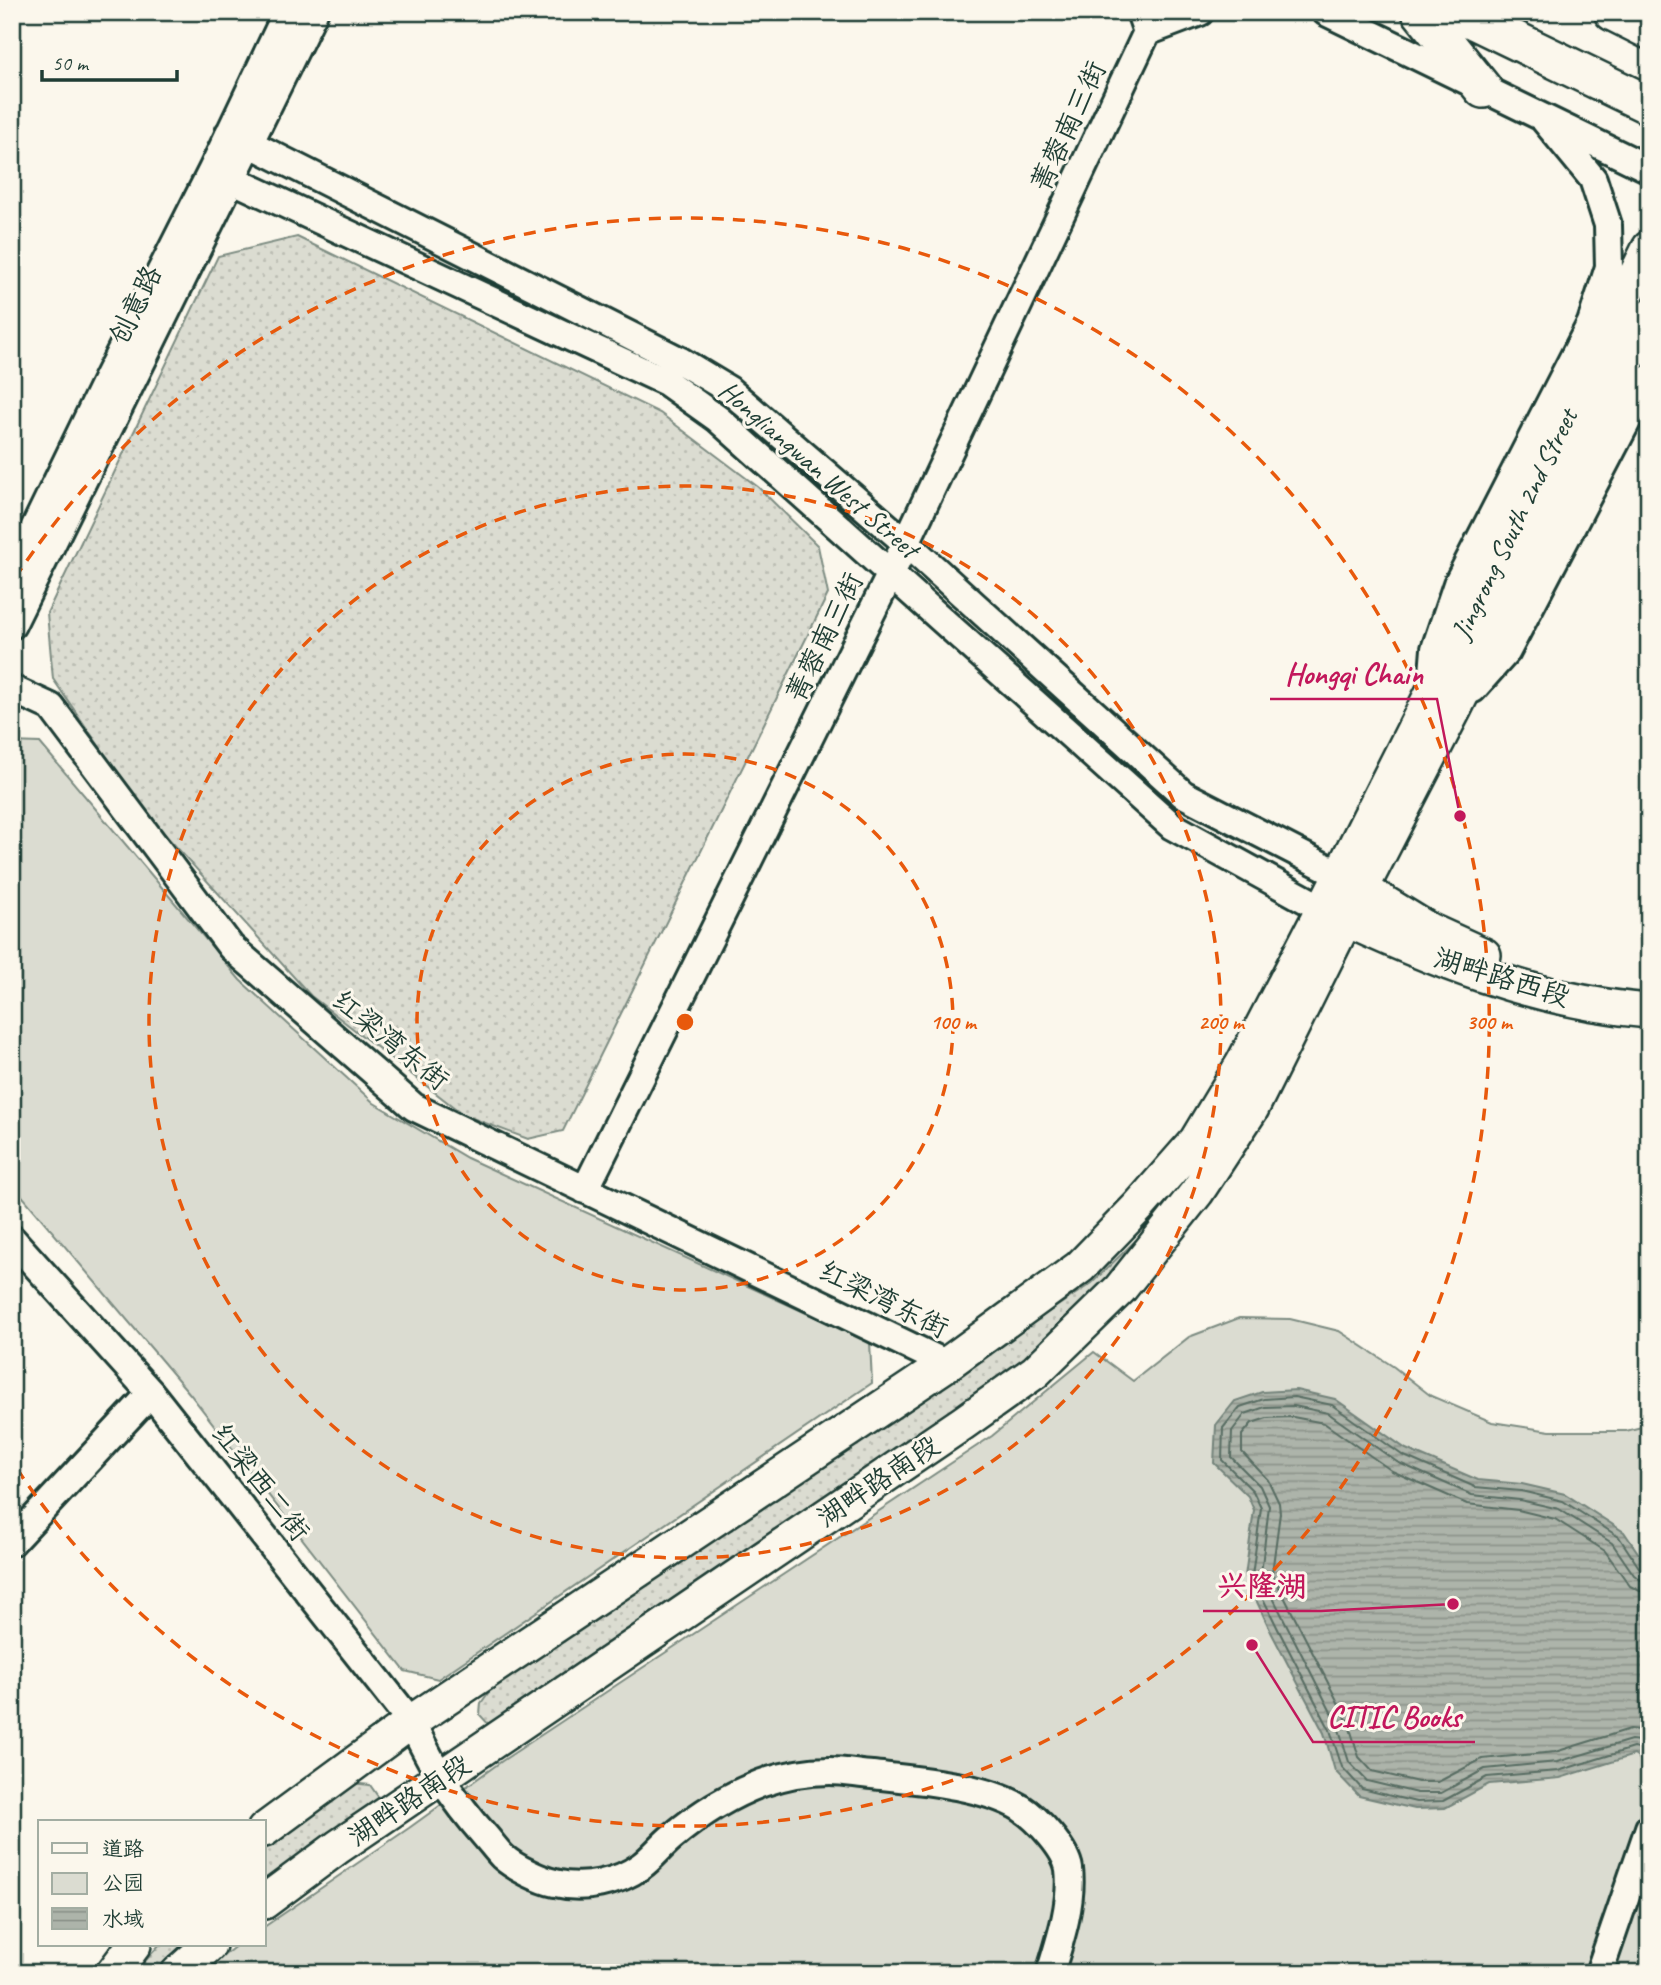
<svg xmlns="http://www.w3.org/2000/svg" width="1661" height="1985" font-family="Caveat,'LXGW WenKai TC',sans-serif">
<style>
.grass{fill:url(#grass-dots);stroke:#7d8c82;stroke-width:2}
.park{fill:#dbdcd1;stroke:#7d8c82;stroke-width:2}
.water{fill:url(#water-rules);stroke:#74847b;stroke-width:2}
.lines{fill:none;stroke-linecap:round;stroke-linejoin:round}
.shore{stroke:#586d63;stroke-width:2}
.minor-casing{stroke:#1f3d34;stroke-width:32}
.major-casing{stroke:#1f3d34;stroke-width:38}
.highway-casing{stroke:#1f3d34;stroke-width:42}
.minor{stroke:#fbf7ec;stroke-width:26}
.major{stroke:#fbf7ec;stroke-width:33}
.highway{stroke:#fbf7ec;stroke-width:37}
.ring{fill:none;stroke:#e8590c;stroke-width:3.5;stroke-dasharray:12 9}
.labels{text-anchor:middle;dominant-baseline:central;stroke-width:6;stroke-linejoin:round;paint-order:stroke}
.street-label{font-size:28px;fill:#1f3d34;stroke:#fbf7ec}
.centre{fill:#e8590c;stroke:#fbf7ec;stroke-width:3.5}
.ring-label{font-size:21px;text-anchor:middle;font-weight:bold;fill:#e8590c;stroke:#fbf7ec;stroke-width:6;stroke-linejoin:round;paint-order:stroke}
.leader{fill:none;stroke:#c2185b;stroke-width:2.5}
.callout-dot{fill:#c2185b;stroke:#fbf7ec;stroke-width:2.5}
.callout-label{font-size:30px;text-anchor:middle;font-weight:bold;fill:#c2185b;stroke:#fbf7ec;stroke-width:6;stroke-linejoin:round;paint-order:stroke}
</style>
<defs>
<pattern id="grass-dots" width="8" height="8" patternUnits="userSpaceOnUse" patternTransform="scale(1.75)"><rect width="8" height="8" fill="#dbdcd1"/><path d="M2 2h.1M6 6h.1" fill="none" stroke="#bcbeb4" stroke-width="1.8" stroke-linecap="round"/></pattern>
<pattern id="water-rules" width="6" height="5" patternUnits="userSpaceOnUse" patternTransform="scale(1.75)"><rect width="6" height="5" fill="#adb4aa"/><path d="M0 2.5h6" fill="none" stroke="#8c948b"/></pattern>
</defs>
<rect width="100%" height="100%" fill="#fbf7ec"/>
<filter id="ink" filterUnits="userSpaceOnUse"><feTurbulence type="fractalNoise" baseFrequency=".0143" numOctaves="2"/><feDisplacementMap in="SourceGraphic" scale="14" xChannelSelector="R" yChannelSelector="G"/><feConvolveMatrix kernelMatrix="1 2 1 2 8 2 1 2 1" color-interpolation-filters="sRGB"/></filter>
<g filter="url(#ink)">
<path class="grass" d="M 297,237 L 660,413 L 758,487 L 818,546 L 828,594 L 563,1131 L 528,1139 L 464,1115 L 311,996 L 143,810 L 53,679 L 47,613 L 218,256 Z
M 1173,1204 L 1178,1209 L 1037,1358 L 490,1726 L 480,1715 L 481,1703 L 491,1689 L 659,1570 L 1092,1283 Z
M 351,1783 L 370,1785 L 379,1798 L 374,1813 L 264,1888 L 264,1849 Z
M 159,1945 L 183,1945 L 153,1973 L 135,1973 Z"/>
<path class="park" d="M 12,742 L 40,743 L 240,980 L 374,1103 L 467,1158 L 870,1342 L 872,1383 L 438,1679 L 405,1671 L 190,1394 L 12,1184 Z
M 1239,1318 L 1290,1319 L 1339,1331 L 1394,1367 L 1431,1396 L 1492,1422 L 1550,1431 L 1626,1431 L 1649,1425 L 1649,1973 L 202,1973 L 237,1945 L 264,1945 L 264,1927 L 409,1828 L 502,1761 L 992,1436 L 1094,1352 L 1133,1381 L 1189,1337 Z"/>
<path class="water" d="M 1296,1390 L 1335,1399 L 1406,1449 L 1478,1480 L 1522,1484 L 1565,1494 L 1624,1532 L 1649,1569 L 1649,1766 L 1634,1755 L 1560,1778 L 1489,1784 L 1445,1808 L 1415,1809 L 1359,1796 L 1335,1771 L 1324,1733 L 1271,1632 L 1245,1576 L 1254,1510 L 1248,1496 L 1214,1463 L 1216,1425 L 1235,1401 L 1262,1392 Z"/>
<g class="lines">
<path class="shore" d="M 1649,1572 L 1640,1569 L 1619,1537 L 1563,1501 L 1521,1491 L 1475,1487 L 1402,1455 L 1332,1405 L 1294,1397 L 1264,1399 L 1240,1407 L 1223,1428 L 1222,1460 L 1253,1491 L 1261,1508 L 1252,1576 L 1278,1629 L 1330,1730 L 1342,1767 L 1362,1789 L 1416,1802 L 1443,1801 L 1487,1777 L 1558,1771 L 1633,1748 L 1638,1749 L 1649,1757
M 1649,1581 L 1641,1580 L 1634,1575 L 1612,1543 L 1559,1509 L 1520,1500 L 1472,1495 L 1397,1462 L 1328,1413 L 1294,1406 L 1265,1407 L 1245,1414 L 1232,1431 L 1231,1457 L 1260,1486 L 1269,1506 L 1261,1574 L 1338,1726 L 1349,1762 L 1367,1781 L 1417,1793 L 1441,1793 L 1485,1769 L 1557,1762 L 1631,1740 L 1640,1741 L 1649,1746
M 1649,1592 L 1640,1591 L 1630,1586 L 1605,1551 L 1555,1519 L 1518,1510 L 1467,1504 L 1392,1471 L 1324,1423 L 1293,1417 L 1267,1418 L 1252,1423 L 1242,1435 L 1242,1452 L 1268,1480 L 1279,1503 L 1280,1513 L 1272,1573 L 1348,1722 L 1359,1757 L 1372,1771 L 1418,1782 L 1438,1782 L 1482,1759 L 1555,1752 L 1630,1729 L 1640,1730 L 1649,1733"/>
<g class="minor-casing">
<path id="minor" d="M 1140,12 L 1147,32 L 1200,12
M 1326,12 L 1649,169
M 229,133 L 679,360 L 729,390 L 906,543 L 1183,794 L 1339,874
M 212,170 L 666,382 L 718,419 L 1172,826 L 1323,909
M 12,574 L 108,376 L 212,170 L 287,12
M 12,625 L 314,12
M 1432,686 L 1435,649 L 1457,584 L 1591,323 L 1609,267 L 1608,225 L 1593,179 L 1542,117
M 12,689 L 51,707 L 231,947 L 414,1107 L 947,1364
M 1473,689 L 1507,651 L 1649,379
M 585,1190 L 906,543 L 1147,32
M 12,1239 L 151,1393 L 411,1722 C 421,1741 430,1760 441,1778 C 454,1798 470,1819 486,1837 C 492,1844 497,1851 503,1857 C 514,1867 540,1880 555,1883 C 583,1890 618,1883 641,1866 C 652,1858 661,1846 672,1837 C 698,1815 730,1795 762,1783 C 782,1776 808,1771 830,1771 C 844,1771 858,1774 872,1775 C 916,1780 983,1785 1021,1808 C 1038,1819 1066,1849 1069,1869 C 1073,1902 1060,1941 1050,1973
M 12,1542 L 151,1393
M 1599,1973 L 1649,1828"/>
</g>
<g class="major-casing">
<path id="major" d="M 1344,878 L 1429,930 L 1484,955
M 1326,910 C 1427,958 1535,1002 1649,1011
M 264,1830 L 411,1722 L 947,1364 L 1080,1267 L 1139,1206 L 1196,1141 L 1243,1063 L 1323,909 L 1432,693 L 1649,248
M 264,1902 L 338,1847 L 963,1423 L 1035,1372 L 1120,1289 L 1197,1192 L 1252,1108 L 1346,919 L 1455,708 L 1649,317
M 113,1973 L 134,1945
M 178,1973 L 209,1945"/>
</g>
<g class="highway-casing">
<path id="highway" d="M 1421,12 L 1483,89
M 1457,12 L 1649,105
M 1613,12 L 1649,30"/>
</g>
<use href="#minor" class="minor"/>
<use href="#major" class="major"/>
<use href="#highway" class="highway"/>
</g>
</g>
<g class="ring">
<circle cx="685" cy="1022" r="268"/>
<circle cx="685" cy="1022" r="536"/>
<path d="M15 578A804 804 0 1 1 15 1466"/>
</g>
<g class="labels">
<g class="street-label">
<text transform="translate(1068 126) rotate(-65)">菁蓉南三街</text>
<text transform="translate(135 305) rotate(-64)">创意路</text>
<text transform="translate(819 469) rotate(41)">Hongliangwan West Street</text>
<text transform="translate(1514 524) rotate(-64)">Jingrong South 2nd Street</text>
<text transform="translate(824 637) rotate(-64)">菁蓉南三街</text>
<text transform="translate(1502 977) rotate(17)">湖畔路西段</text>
<text transform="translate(391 1040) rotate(39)">红梁湾东街</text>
<text transform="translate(884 1299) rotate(26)">红梁湾东街</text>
<text transform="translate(878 1481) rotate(-34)">湖畔路南段</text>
<text transform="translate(261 1482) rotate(52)">红梁西二街</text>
<text transform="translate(409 1800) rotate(-34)">湖畔路南段</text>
</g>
</g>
<circle cx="685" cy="1022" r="10" class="centre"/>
<g class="ring-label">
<text x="953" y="1029">100 m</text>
<text x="1221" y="1029">200 m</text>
<text x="1489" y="1029">300 m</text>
</g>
<path class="leader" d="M1460 816L1437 699H1270M1453 1604L1321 1611H1203M1252 1645L1313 1742H1475"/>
<g class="callout-dot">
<circle cx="1460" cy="816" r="7"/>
<circle cx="1453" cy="1604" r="7"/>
<circle cx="1252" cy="1645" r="7"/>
</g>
<g class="callout-label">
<text x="1354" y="684">Hongqi Chain</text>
<text x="1262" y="1596">兴隆湖</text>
<text x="1394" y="1727">CITIC Books</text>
</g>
<rect width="1661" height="1985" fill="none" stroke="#fbf7ec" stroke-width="42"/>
<rect x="21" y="21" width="1619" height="1943" fill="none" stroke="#1f3d34" stroke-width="2.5" filter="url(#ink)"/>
<rect x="38" y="1820" width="228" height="126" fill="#fbf7ec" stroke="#a3ada2" stroke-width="2"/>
<rect x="52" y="1843" width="35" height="10" fill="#fbf7ec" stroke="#a3ada2" stroke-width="2"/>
<text x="102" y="1856" font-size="21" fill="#1f3d34">道路</text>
<rect x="52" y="1873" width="35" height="21" fill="#dbdcd1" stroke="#a3ada2" stroke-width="2"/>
<text x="102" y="1890" font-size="21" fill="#1f3d34">公园</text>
<rect x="52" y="1908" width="35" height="21" fill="url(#water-rules)" stroke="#a3ada2" stroke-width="2"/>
<text x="102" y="1926" font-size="21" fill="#1f3d34">水域</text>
<path d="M42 70v10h135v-10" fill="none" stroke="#1f3d34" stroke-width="3.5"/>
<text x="52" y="70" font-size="21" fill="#1f3d34" stroke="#fbf7ec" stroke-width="5" paint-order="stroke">50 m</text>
</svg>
